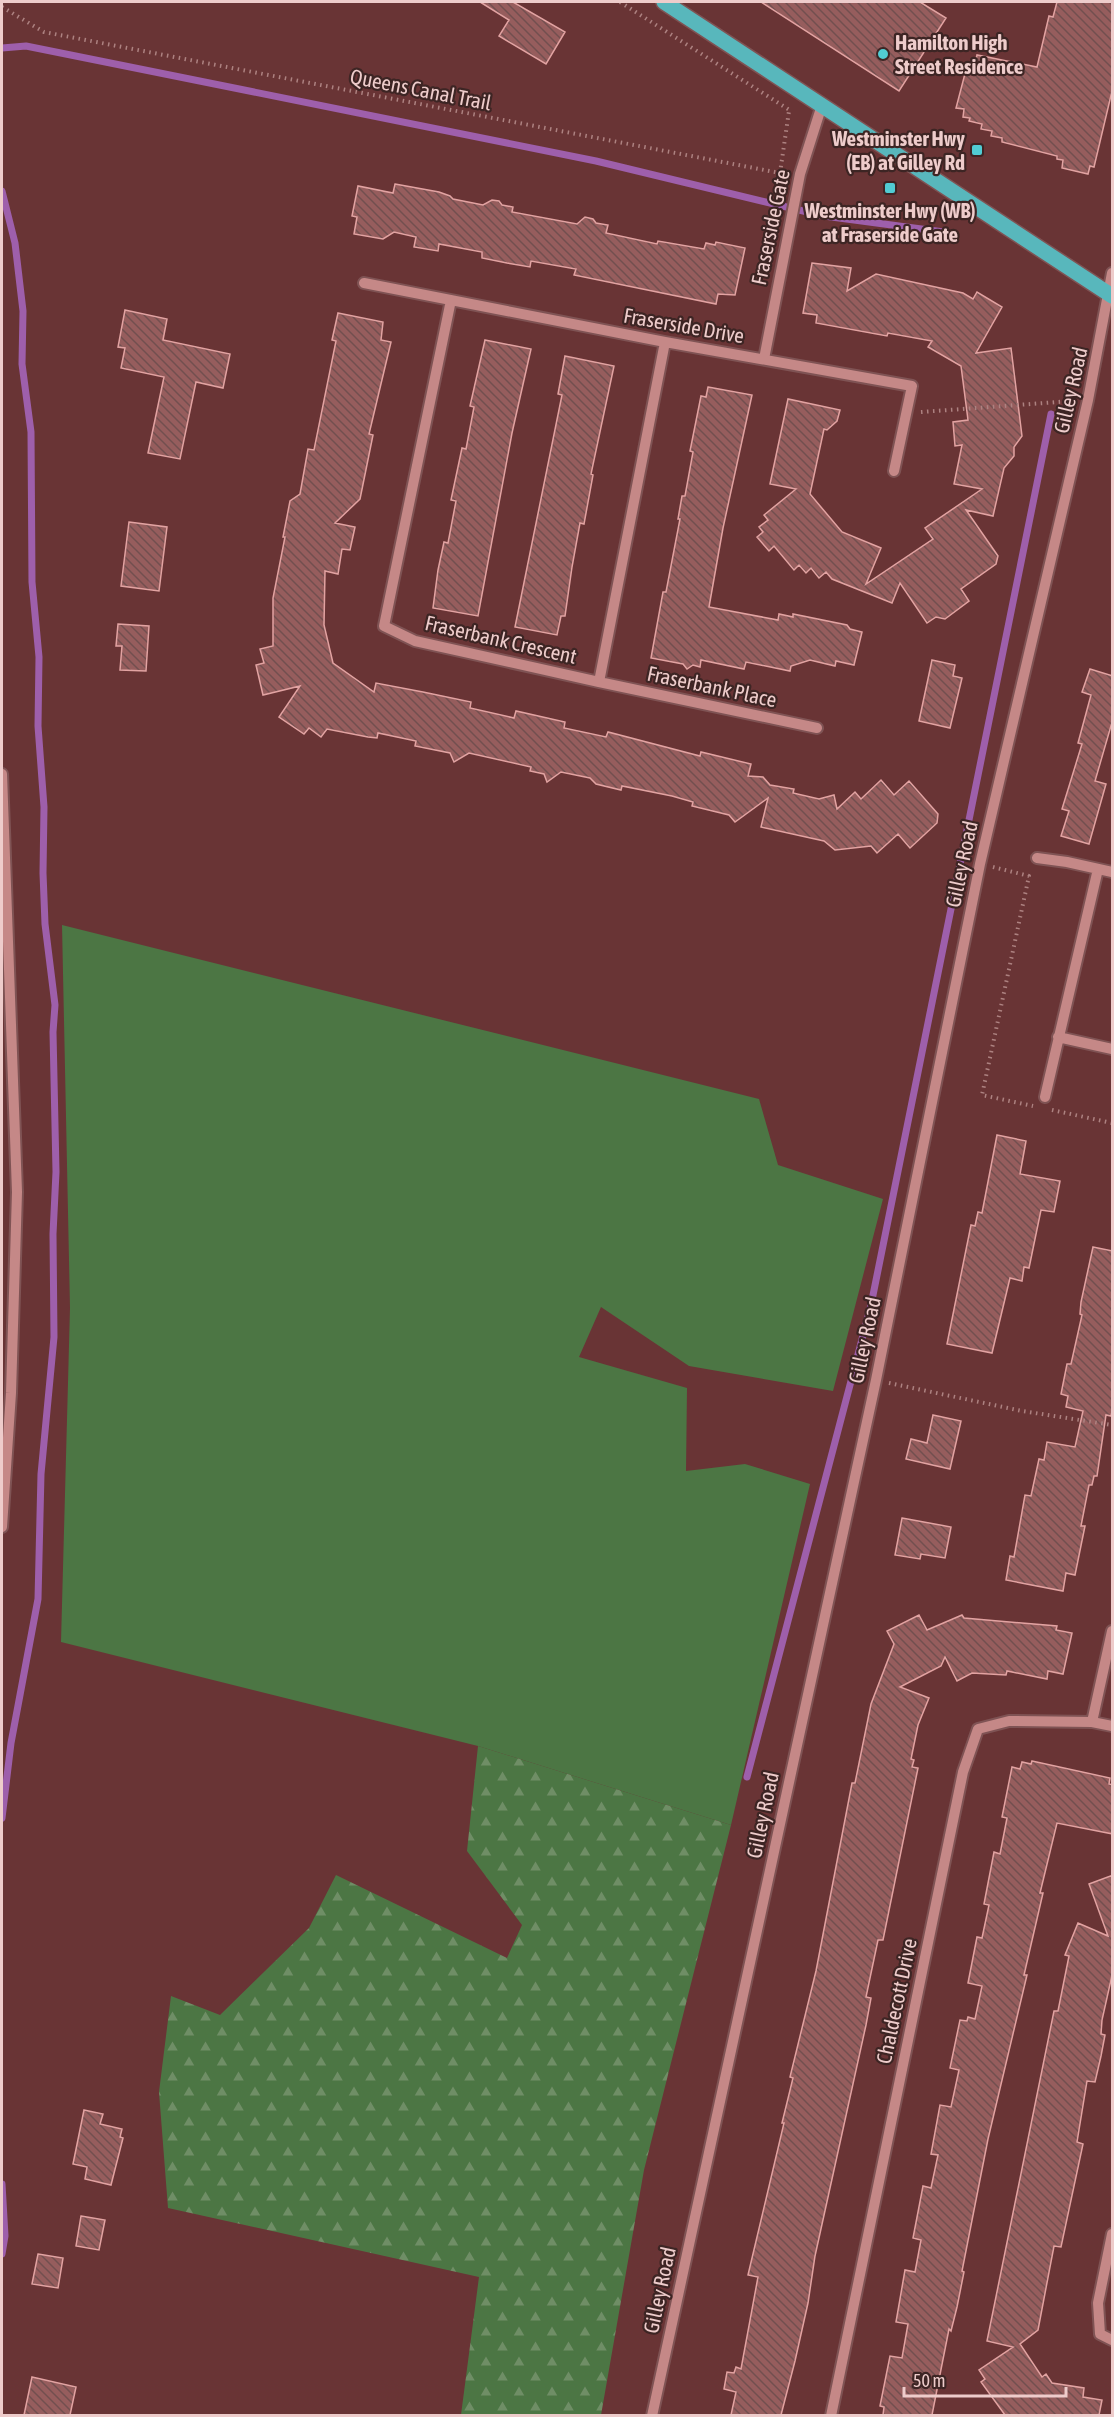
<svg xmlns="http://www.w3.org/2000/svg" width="1114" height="2417" font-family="'Asap Condensed',sans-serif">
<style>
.green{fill:#4c7644}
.forest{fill:url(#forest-firs)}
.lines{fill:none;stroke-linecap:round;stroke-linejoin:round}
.stream{stroke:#9e5fab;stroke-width:7}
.building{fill:url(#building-back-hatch);stroke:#e2a3a2;stroke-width:1.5}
.minor-casing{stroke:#7f5354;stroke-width:14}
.major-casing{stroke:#7f5354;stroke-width:18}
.path{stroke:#ad8281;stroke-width:4;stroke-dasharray:1.5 4.5;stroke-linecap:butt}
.minor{stroke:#c58887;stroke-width:10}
.major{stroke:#58b7bc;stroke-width:15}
.poi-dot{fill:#51ccd3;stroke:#3d2524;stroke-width:2}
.labels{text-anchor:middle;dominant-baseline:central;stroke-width:4.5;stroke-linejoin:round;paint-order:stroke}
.poi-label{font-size:21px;font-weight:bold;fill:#eecccb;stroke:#3d2524;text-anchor:start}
.street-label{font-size:21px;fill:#eecccb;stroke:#3d2524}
</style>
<defs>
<pattern id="forest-firs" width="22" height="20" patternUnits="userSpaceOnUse" patternTransform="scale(1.5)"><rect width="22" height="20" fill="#4c7644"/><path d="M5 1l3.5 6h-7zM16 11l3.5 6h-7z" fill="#6f8e66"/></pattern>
<pattern id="building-back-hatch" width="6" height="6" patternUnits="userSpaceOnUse" patternTransform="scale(1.5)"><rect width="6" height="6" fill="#965d5d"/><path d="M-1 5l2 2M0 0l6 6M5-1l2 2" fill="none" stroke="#724f4f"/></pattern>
</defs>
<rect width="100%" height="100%" fill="#693435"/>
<path class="green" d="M 62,925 L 759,1099 L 778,1165 L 883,1199 L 833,1391 L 689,1366 L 601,1307 L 579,1357 L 687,1388 L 686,1471 L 745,1464 L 810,1484 L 731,1825 L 478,1746 L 61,1642 L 70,1308 Z"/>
<path class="forest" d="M 478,1746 L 731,1825 L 644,2170 L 601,2415 L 461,2415 L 479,2277 L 168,2208 L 159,2092 L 171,1996 L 220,2015 L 309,1928 L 336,1875 L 507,1958 L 522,1925 L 467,1851 Z"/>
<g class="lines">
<path class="stream" d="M 2,48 L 26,46 L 596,161 L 824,216 L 944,232
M 2,191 L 15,243 L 23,311 L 22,364 L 31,432 L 32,582 L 39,657 L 38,726 L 44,807 L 43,873 L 45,924 L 55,1005 L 53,1032 L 56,1172 L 53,1234 L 54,1337 L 41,1474 L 38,1599 L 11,1743 L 2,1818
M 747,1777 L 871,1305 L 1051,414
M 2,2184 L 5,2236 L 2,2254"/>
</g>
<path class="building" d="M 480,2 L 513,2 L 565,32 L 546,64 L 499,36 L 509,20 Z
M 761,2 L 920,2 L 946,18 L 899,91 Z
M 1057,2 L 1113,2 L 1113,87 L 1094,167 L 1090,166 L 1088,174 L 1062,168 L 1063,160 L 1057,159 L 1057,156 L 1002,142 L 1002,138 L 991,136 L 992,131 L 981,129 L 982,124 L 969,121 L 970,118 L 963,117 L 964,109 L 956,108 L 967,66 L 974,68 L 977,55 L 1037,67 L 1049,16 L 1053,17 Z
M 395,184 L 439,192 L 450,196 L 453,199 L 483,205 L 492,200 L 499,201 L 502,205 L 513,207 L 512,212 L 577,224 L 585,217 L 593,219 L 596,223 L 608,225 L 606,233 L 657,244 L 658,241 L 704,249 L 706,243 L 715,245 L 716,242 L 745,248 L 735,295 L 718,294 L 716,304 L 574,275 L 576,269 L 531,261 L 530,267 L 507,263 L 482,258 L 482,252 L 439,244 L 438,251 L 414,247 L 416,237 L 394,232 L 383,239 L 354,234 L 357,217 L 352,216 L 358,186 L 393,193 Z
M 812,263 L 851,268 L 847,291 L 876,274 L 963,293 L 973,299 L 977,292 L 1002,307 L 976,353 L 1011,348 L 1022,436 L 1014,447 L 1014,456 L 1004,468 L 993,516 L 966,510 L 998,556 L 996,564 L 961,589 L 969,601 L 945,619 L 936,617 L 927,623 L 900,583 L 892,603 L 832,579 L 826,572 L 819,578 L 811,568 L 806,573 L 799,565 L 794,570 L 774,546 L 769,551 L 757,537 L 763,532 L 759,527 L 768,520 L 764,515 L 796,489 L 770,484 L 788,399 L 840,410 L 837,421 L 827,430 L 824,429 L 810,494 L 842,532 L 881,548 L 866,584 L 933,539 L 925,528 L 982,489 L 954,484 L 962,445 L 955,446 L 953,422 L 968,420 L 961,366 L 928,347 L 932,341 L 888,333 L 887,336 L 816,323 L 817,315 L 803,313 Z
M 125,310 L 167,319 L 163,340 L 230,354 L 223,388 L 196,382 L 180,459 L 148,453 L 164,377 L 121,368 L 125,348 L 118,347 Z
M 338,313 L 383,322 L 381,340 L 391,342 L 369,434 L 373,435 L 360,499 L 335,523 L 355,527 L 350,550 L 342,549 L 338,574 L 325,571 L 324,625 L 333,663 L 374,692 L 376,683 L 423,692 L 471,702 L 470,708 L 514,718 L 516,711 L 565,722 L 564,728 L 606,737 L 608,732 L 700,756 L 701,752 L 751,764 L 748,776 L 763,777 L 770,785 L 794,789 L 793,793 L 819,799 L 834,795 L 837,809 L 855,792 L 861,799 L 881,780 L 894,795 L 909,781 L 938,814 L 937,823 L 910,848 L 898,834 L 877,853 L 871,846 L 835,850 L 824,841 L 761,827 L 768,798 L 735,822 L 729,815 L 692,806 L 693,802 L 672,796 L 622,786 L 621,790 L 596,784 L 590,778 L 561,772 L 547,782 L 544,774 L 530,771 L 531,767 L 469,753 L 454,762 L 450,753 L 415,746 L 416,741 L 378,733 L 377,738 L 368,737 L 327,729 L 321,737 L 309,728 L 304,734 L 279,717 L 300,686 L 263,695 L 256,665 L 264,663 L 260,649 L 273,646 L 273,598 L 285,537 L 283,537 L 290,501 L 300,494 L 308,449 L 314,450 L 336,341 L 332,340 Z
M 485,340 L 531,349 L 512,433 L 478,616 L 433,608 L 438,570 L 444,542 L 448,543 L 456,501 L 451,500 L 462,448 L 466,449 L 474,407 L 470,406 Z
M 565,356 L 614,366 L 591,474 L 593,475 L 584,524 L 580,523 L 572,567 L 565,616 L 561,616 L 557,635 L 515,627 L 562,395 L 558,394 Z
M 708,387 L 752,395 L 723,528 L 709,607 L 778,620 L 779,614 L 793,617 L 793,614 L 847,625 L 850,629 L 862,632 L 854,665 L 836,661 L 835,666 L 810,660 L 791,666 L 790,671 L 746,662 L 744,669 L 701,660 L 700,667 L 693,665 L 687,669 L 683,664 L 651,658 L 663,592 L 666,592 L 680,519 L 678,519 L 682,496 L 685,496 L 693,452 L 690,451 L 701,396 L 706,397 Z
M 129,522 L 167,527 L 159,591 L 121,586 Z
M 118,624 L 149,626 L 146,671 L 120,670 L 122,646 L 116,646 Z
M 932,660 L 955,665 L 953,676 L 962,678 L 950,728 L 919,721 Z
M 1090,669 L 1113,676 L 1113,719 L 1095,781 L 1106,784 L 1089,844 L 1061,836 L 1069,811 L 1062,809 L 1082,744 L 1078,743 L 1091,695 L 1082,692 Z
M 997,1135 L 1026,1141 L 1020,1174 L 1060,1181 L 1054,1212 L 1041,1210 L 1029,1268 L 1024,1267 L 1022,1281 L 1010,1278 L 992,1353 L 947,1344 L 971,1225 L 975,1226 L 978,1212 L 982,1213 Z
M 1093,1247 L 1113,1251 L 1113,1407 L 1111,1416 L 1106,1415 L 1097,1476 L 1094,1476 L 1092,1485 L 1089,1485 L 1081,1526 L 1085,1526 L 1075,1575 L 1066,1573 L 1063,1591 L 1006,1580 L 1010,1556 L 1014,1557 L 1025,1495 L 1031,1496 L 1039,1459 L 1044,1460 L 1047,1442 L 1075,1447 L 1083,1411 L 1066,1407 L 1068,1396 L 1061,1394 L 1067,1364 L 1071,1364 L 1082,1315 L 1080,1314 L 1081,1302 Z
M 933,1415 L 961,1421 L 950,1469 L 906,1459 L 911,1439 L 927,1443 Z
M 902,1518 L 951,1527 L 945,1558 L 921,1554 L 920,1559 L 895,1555 Z
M 919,1615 L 927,1630 L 962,1615 L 964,1618 L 1057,1626 L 1056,1630 L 1072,1633 L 1063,1674 L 1048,1671 L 1047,1679 L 1007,1671 L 1006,1675 L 972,1673 L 957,1681 L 945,1657 L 941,1666 L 900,1687 L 929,1698 L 918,1725 L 911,1759 L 914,1760 L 912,1767 L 918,1768 L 883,1940 L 878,1940 L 866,1997 L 871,1998 L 866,2025 L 815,2256 L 808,2303 L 795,2361 L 781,2415 L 731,2415 L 736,2392 L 724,2389 L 727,2372 L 734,2373 L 736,2367 L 741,2369 L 758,2277 L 748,2275 L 784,2123 L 782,2123 L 793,2078 L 790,2077 L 816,1971 L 852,1783 L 855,1783 L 871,1704 L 894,1644 L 887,1631 Z
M 1032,1761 L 1110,1778 L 1109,1784 L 1113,1785 L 1113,1834 L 1057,1823 L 1040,1893 L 1043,1893 L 1024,1975 L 1027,1975 L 988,2139 L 962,2271 L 964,2272 L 957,2307 L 951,2331 L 949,2329 L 932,2415 L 883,2415 L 884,2407 L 880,2406 L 890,2356 L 902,2358 L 908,2324 L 896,2322 L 905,2270 L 915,2272 L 921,2240 L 913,2238 L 923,2186 L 931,2188 L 938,2155 L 931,2154 L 940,2105 L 951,2107 L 959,2070 L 950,2068 L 960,2020 L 967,2021 L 968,2017 L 975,2019 L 982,1986 L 968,1983 L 977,1937 L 982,1938 L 989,1905 L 984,1904 L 994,1852 L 1000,1854 L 1007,1818 L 1002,1817 L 1012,1767 L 1020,1769 L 1022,1762 L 1031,1764 Z
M 1113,1875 L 1113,1971 L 1102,2020 L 1101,2034 L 1105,2035 L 1101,2056 L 1095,2082 L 1087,2081 L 1077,2142 L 1083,2144 L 1061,2247 L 1054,2246 L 1038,2330 L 1020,2344 L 1042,2377 L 1046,2374 L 1052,2383 L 1084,2388 L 1083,2397 L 1102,2400 L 1099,2415 L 1005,2415 L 981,2382 L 985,2379 L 979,2370 L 1013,2347 L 987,2341 L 1054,2011 L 1058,2011 L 1069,1956 L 1065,1955 L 1078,1923 L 1108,1936 L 1089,1884 Z
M 84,2110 L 103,2114 L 100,2124 L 122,2129 L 120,2137 L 123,2138 L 111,2185 L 85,2179 L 87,2167 L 73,2164 Z
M 81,2216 L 105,2220 L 99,2250 L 76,2246 Z
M 38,2254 L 63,2258 L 58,2288 L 32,2284 Z
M 32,2377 L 76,2387 L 70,2415 L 24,2415 Z"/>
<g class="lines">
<g class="minor-casing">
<path id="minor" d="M 364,283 L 665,342 L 912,386 L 894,471
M 451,300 L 384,626 L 415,641 L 599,682 L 665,342
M 764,359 L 800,174 L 822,105
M 599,682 L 817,728
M 2,774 L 17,1192 L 11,1393 L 2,1527
M 1037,858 L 1067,862 L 1112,872
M 1058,1037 L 1112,1049
M 1045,1097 L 1098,869
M 1092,1722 L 1112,1631
M 1112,2234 L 1098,2303 L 1100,2334 L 1112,2340
M 652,2416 L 876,1380 L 980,864 L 1088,400 L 1112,273
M 831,2416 L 963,1772 L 978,1729 L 1009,1721 L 1092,1722 L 1112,1726"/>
</g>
<g class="major-casing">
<path id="major" d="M 664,2 L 1112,296"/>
</g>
<path class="path" d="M 620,2 L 791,111
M 2,7 L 44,32 L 780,173 L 789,111
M 921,412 L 1072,401
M 993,867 L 1029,876 L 982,1095 L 1033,1106
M 1052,1110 L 1112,1123
M 889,1383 L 1022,1411 L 1112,1425"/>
<use href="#minor" class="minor"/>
<use href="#major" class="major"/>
</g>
<g class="poi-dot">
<circle cx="883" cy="54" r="6"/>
<rect x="971" y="144" width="12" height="12" rx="3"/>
<rect x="884" y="182" width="12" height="12" rx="3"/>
</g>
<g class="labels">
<g class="poi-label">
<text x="895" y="42">Hamilton High<tspan x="895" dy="24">Street Residence</tspan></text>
<text x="965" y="138" text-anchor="end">Westminster Hwy<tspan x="965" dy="24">(EB) at Gilley Rd</tspan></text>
<text x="890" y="210" text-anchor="middle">Westminster Hwy (WB)<tspan x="890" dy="24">at Fraserside Gate</tspan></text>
</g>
<g class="street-label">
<text transform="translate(421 89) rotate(11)">Queens Canal Trail</text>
<text transform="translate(770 227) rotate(-78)">Fraserside Gate</text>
<text transform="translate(684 325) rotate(10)">Fraserside Drive</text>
<text transform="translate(1070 390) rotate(-77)">Gilley Road</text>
<text transform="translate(501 639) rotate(13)">Fraserbank Crescent</text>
<text transform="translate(712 686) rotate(12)">Fraserbank Place</text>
<text transform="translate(961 864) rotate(-78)">Gilley Road</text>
<text transform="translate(864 1340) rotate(-78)">Gilley Road</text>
<text transform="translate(762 1815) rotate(-78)">Gilley Road</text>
<text transform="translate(896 2001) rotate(-78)">Chaldecott Drive</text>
<text transform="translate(659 2290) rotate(-78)">Gilley Road</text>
</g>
</g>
<rect width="1114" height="2417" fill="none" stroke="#eecccb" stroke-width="6"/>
<path d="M904 2387v9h162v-9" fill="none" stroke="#eecccb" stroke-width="3"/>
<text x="913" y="2387" font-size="18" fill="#eecccb" stroke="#3d2524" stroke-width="4.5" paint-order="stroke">50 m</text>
</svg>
